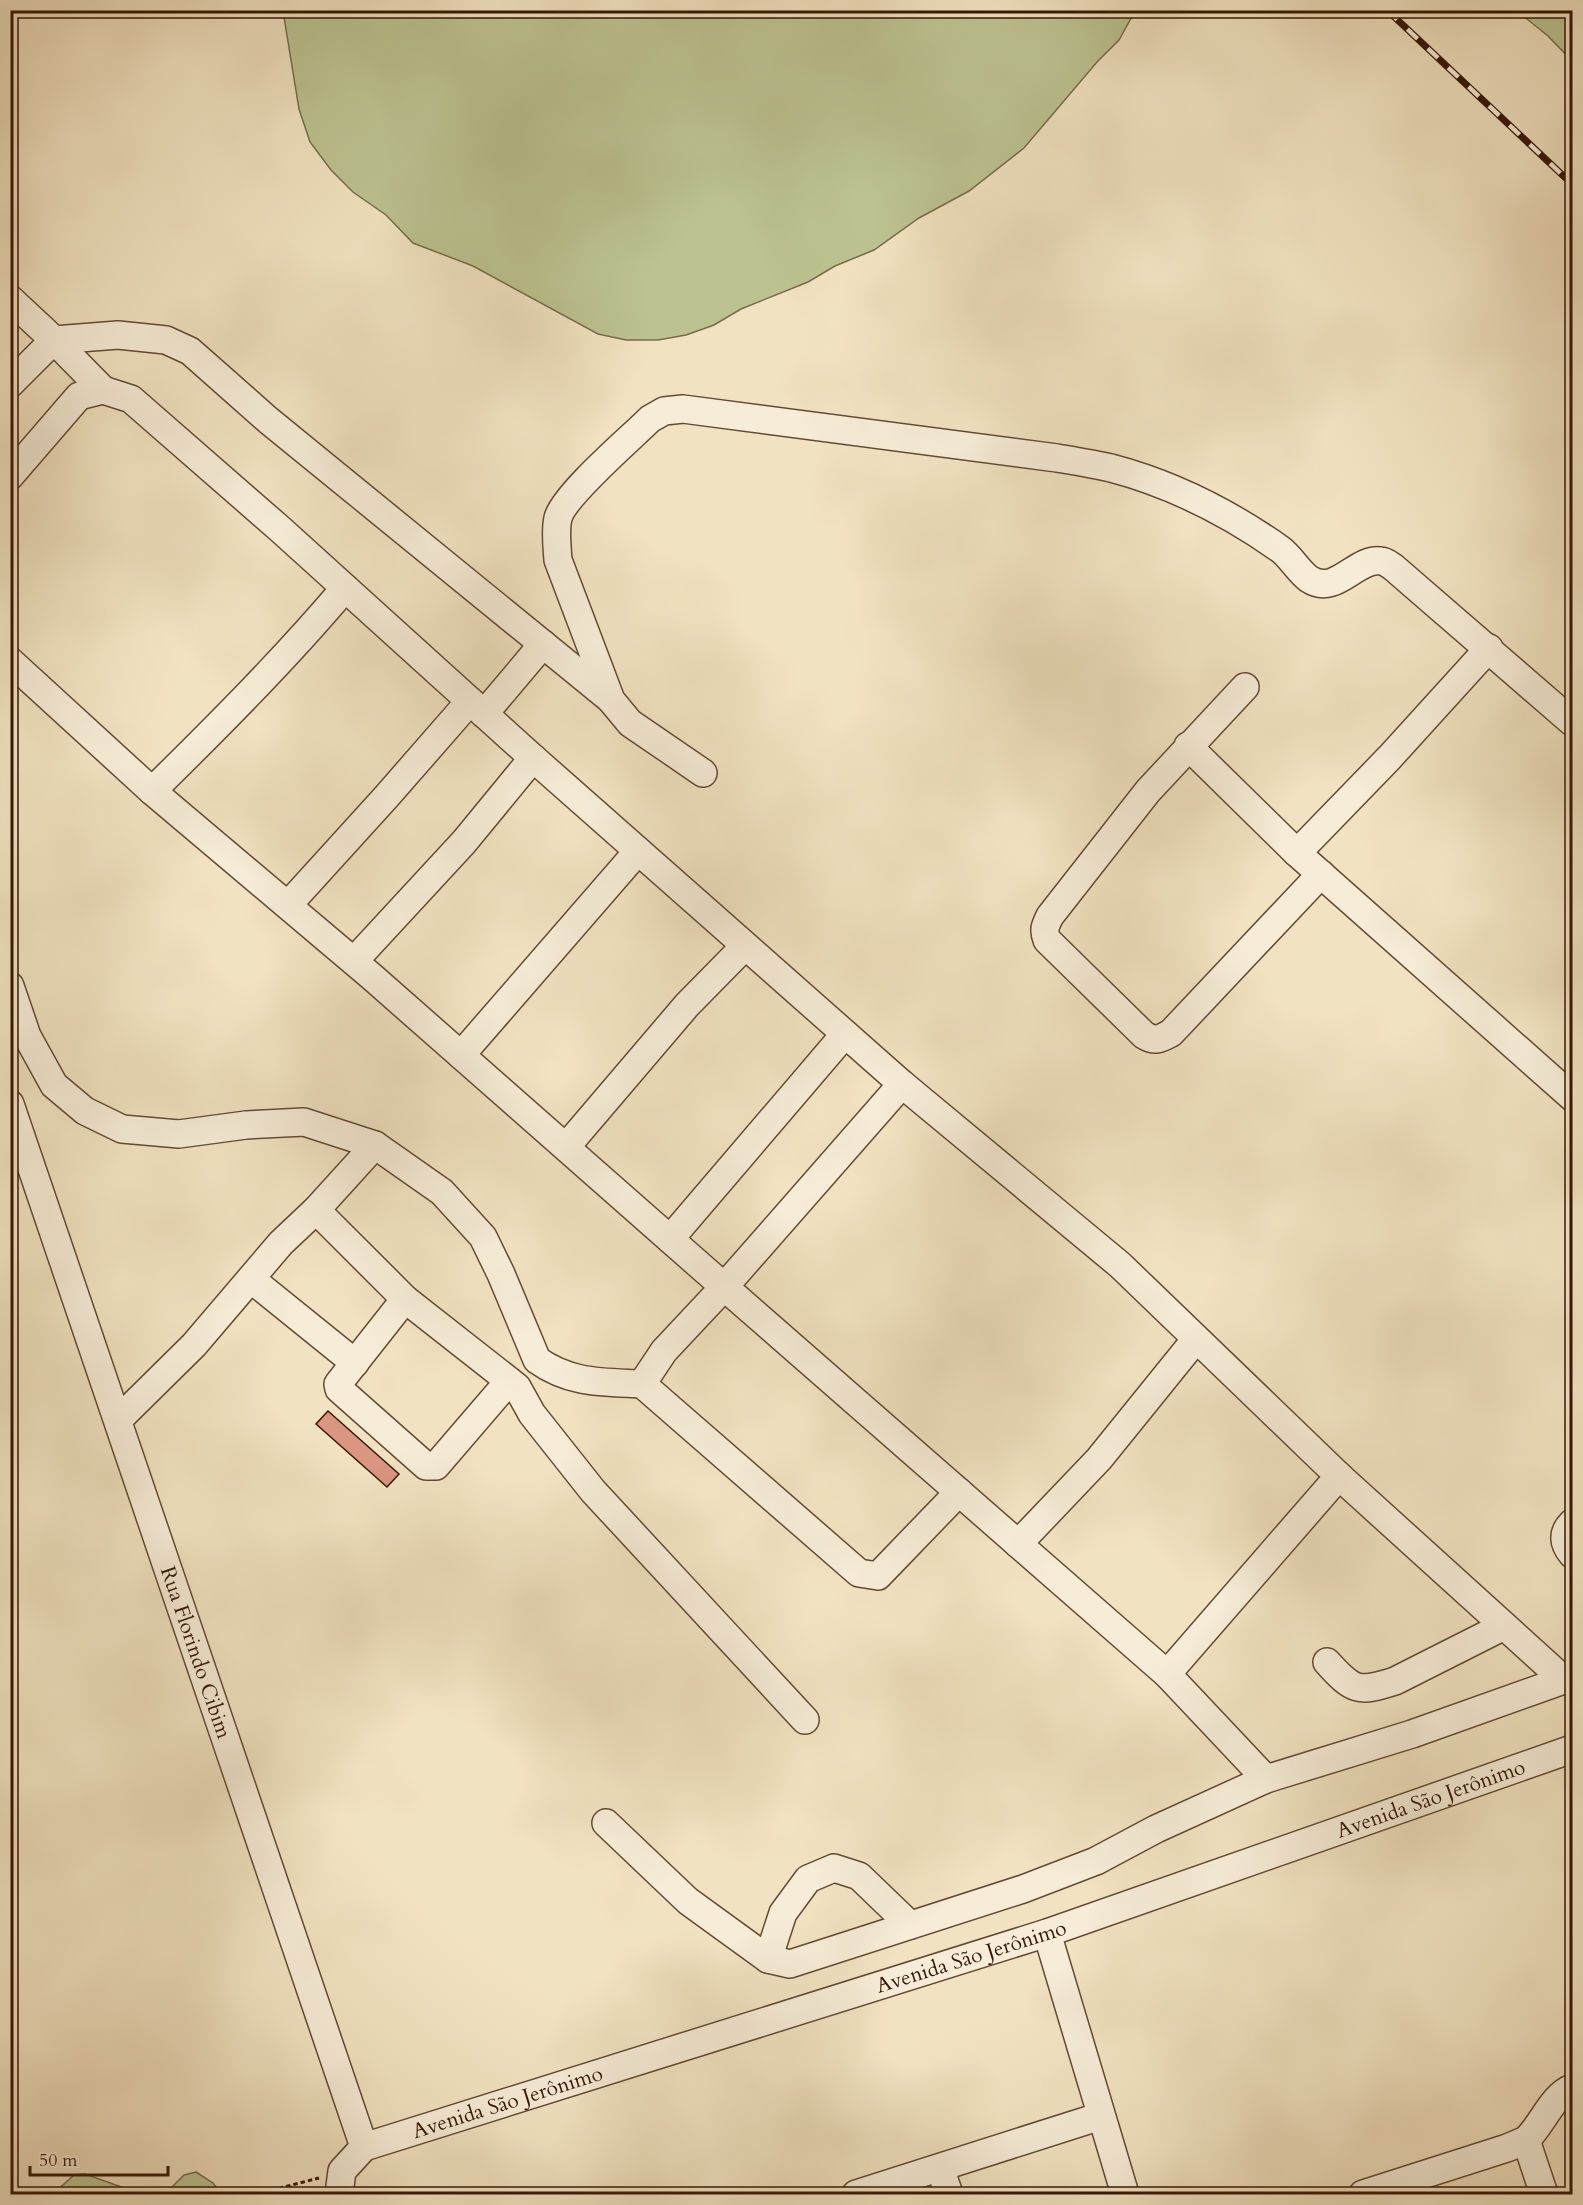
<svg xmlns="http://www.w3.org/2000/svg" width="1583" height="2205" font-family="Cardo,serif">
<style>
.green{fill:#bcc391;stroke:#786d4b;stroke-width:1.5}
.building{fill:#da9583;stroke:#351705;stroke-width:1.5}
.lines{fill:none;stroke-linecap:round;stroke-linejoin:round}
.minor-casing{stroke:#644a34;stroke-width:30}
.path{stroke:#351705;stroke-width:3;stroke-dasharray:4.5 3;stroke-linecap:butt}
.minor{stroke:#f6ecd7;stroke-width:27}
.rail-casing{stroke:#351705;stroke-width:7}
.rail{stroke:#f6ecd7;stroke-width:4.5;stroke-dasharray:14;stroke-linecap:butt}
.labels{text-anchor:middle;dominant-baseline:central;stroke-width:6;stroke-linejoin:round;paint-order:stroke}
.street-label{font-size:21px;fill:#351705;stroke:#f6ecd7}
</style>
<rect width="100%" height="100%" fill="#f1e2c1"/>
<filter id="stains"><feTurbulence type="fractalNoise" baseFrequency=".00333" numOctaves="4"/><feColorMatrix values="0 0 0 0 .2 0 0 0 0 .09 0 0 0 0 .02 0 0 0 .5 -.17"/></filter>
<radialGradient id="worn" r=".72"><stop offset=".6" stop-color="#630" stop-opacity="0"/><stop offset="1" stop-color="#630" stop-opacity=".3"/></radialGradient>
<path class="green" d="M 283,11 L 283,10 L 1135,11 L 1119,40 L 1097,62 L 1024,148 L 969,191 L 919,218 L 874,250 L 835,266 L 808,282 L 741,309 L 714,325 L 686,335 L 658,340 L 626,340 L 598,334 L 473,266 L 413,243 L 386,215 L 353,192 L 331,170 L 310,142 L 299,109 Z
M 1517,11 L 1572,11 L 1572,61 L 1548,36 Z
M 196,2172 L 213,2183 L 222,2194 L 165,2194 L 184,2175 Z
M 85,2174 L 141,2194 L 53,2194 L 74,2175 Z"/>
<path class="building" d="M 328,1411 L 399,1474 L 387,1487 L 316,1424 Z"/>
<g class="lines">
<g class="minor-casing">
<g id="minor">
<path d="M 10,299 L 54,340 L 118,335 L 166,340 L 190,351 L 268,420 L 609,698"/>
<path d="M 10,384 L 54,340 L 103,390"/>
<path d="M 10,476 L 79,396 L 103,390 L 131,399 L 280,529 L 533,758 L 902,1084 L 1120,1265 L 1339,1476 L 1564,1680"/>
<path d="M 10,661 L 152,791 L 371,976 L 697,1263 L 1167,1674 L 1266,1779"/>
<path d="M 1245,687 L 1148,791 L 1050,916 C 1045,926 1043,930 1047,940 L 1144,1035 C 1155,1042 1160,1039 1171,1033 L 1321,874"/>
<path d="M 484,714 L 543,644"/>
<path d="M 1188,746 L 1297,853 L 1572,1097"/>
<path d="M 703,773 L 630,723 L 611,700 L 558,560 C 557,546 555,531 558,518 C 564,495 630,439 650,419 L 664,411 L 683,409 L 1057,458 C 1075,461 1094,464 1111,468 C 1172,484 1229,513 1280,549 C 1291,557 1298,571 1309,579 C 1336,597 1356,557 1381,561 C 1385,561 1390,565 1393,567 L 1572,722"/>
<path d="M 152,791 C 219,725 285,659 345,588"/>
<path d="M 1297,853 L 1390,757 L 1489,648"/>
<path d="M 288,905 L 387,796 L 470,701"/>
<path d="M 354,961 L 464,842 L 533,758"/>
<path d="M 10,986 L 27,1036 L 54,1085 L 85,1111 L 122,1129 L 179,1134 L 246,1125 L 304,1122 L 375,1145 L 442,1192 L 483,1237 L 501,1274 L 537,1360 C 571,1384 603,1382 642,1384"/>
<path d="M 461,1055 L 638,851"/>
<path d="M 902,1084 L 724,1287 L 664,1351 L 642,1384 L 859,1573 L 878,1576 L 959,1492"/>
<path id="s1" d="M 10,1104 L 364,2147"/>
<path d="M 566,1147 L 687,1005 L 745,946"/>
<path d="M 316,1210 L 405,1299 L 517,1387 L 532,1414 L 593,1491 L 805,1720"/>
<path d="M 670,1239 L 845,1034"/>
<path d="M 251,1279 L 355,1363"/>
<path d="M 405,1299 L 338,1384 L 339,1389 L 426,1466 L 436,1466 L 509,1381"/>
<path d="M 118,1420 L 194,1345 L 281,1243 L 316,1210 L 375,1145"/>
<path d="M 1572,1523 C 1562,1533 1563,1543 1572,1554"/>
<path d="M 1018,1544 L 1099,1459 L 1196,1339"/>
<path d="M 1327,1662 C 1353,1691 1358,1693 1395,1681 L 1504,1626"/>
<path d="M 1167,1674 L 1339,1476"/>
<path d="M 606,1823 L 688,1901 L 768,1959 L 790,1964 L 1023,1889 L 1096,1861 L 1156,1829 L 1266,1779 L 1412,1734 L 1572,1677"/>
<path d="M 1047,1933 L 1125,2194"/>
<path d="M 768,1959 L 783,1913 L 808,1879 L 834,1868 L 859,1876 L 910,1925"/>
<path d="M 1526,2140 C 1542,2125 1552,2096 1572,2088"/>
<path d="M 940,2168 L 949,2194"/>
<path id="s2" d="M 339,2194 L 342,2171 L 364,2147 L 1047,1933 L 1572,1749"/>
<path d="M 856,2194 L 1101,2116"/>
<path d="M 1363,2194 L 1507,2148 L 1526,2140 L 1544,2194"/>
</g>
</g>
<path class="path" d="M 290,2186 L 293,2194
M 257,2194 L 319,2178"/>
<use href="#minor" class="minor"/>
<g class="rail-casing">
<path id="rail" d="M 1387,10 L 1572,184"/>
</g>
<use href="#rail" class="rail"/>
</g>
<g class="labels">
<g class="street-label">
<text stroke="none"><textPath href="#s1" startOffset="579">Rua Florindo Cibim</textPath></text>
<text stroke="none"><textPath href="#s2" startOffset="1178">Avenida São Jerônimo</textPath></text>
<text stroke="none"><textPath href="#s2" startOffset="692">Avenida São Jerônimo</textPath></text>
<text stroke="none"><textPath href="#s2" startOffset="206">Avenida São Jerônimo</textPath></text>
</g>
</g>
<rect width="1583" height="2205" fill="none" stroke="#f1e2c1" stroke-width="36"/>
<rect x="12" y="12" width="1559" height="2181" fill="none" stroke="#351705" stroke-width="3"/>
<rect x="18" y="18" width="1547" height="2169" fill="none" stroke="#351705" stroke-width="1.5"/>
<path d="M30 2166v9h138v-9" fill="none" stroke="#351705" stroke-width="3"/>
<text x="39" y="2166" font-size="18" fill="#351705" stroke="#f6ecd7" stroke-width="4.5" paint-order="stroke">50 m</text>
<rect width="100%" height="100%" filter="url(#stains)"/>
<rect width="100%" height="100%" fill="url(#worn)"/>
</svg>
